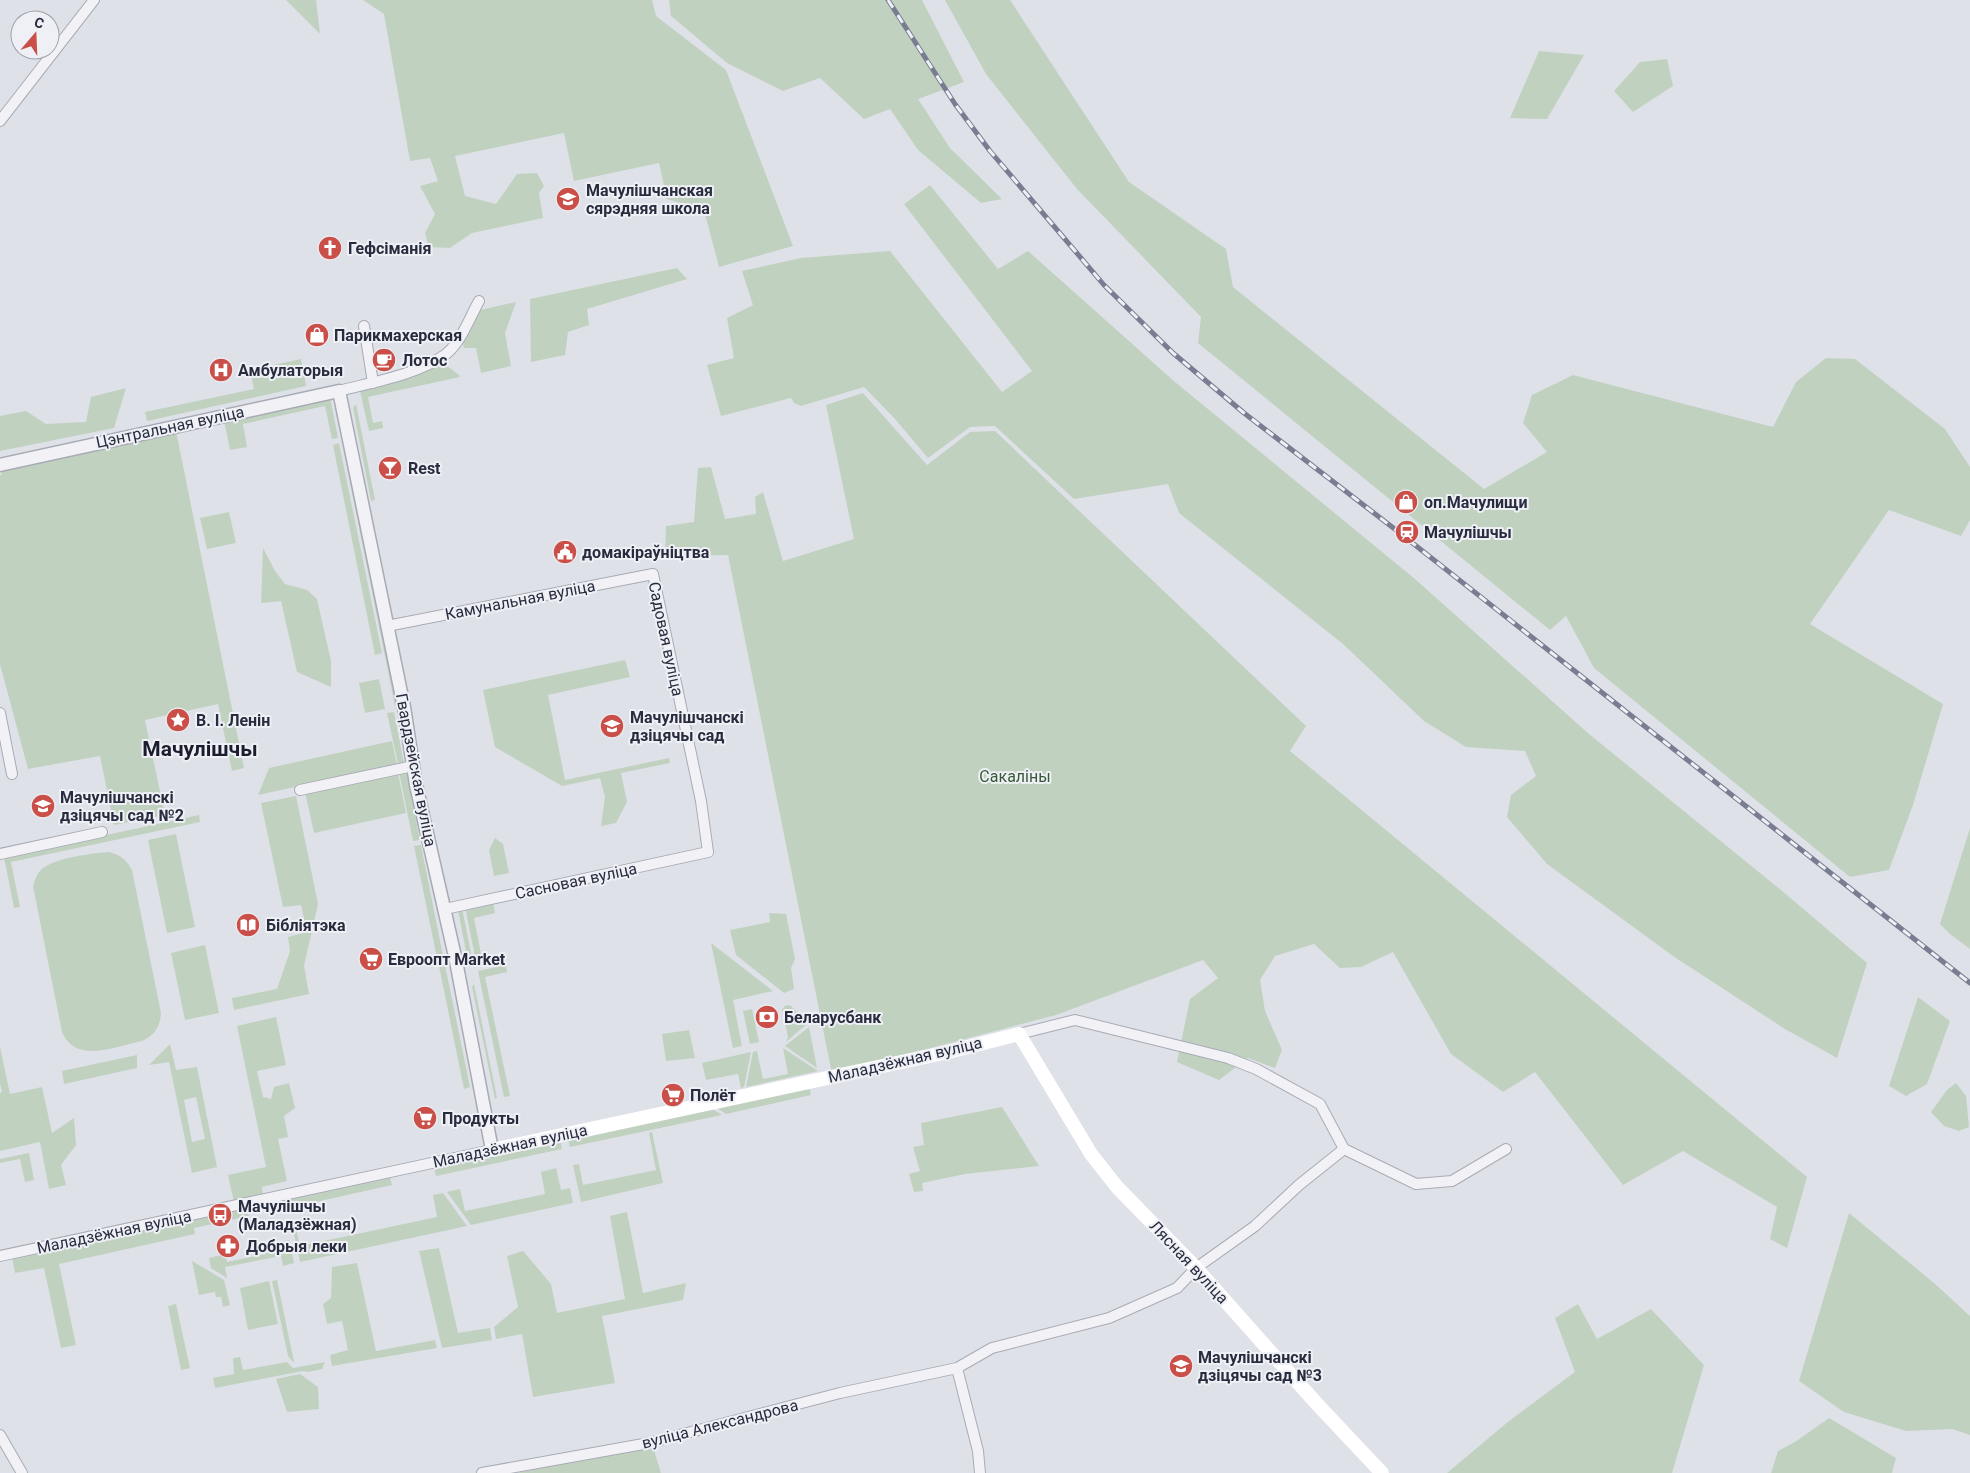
<svg xmlns="http://www.w3.org/2000/svg" width="1970" height="1473" font-family="Roboto,sans-serif">
<style>
.green{fill:#c1d1c0;fill-rule:evenodd}
.lines{fill:none;stroke-linecap:round;stroke-linejoin:round}
.minor-casing{stroke:#a8abb5;stroke-width:12}
.tertiary-casing{stroke:#a8abb5;stroke-width:15}
.minor{stroke:#f2f2f6;stroke-width:10}
.tertiary{stroke:#f2f2f6;stroke-width:12}
.secondary{stroke:#fff;stroke-width:14}
.rail-casing{stroke:#797d91;stroke-width:5}
.rail{stroke:#eef0f5;stroke-width:3;stroke-dasharray:9;stroke-linecap:butt}
.labels{text-anchor:middle;dominant-baseline:central;stroke-width:4;stroke-linejoin:round;paint-order:stroke}
.poi-label{font-size:16px;font-weight:bold;fill:#282c3e;stroke:#eef0f5;text-anchor:start}
.street-label{font-size:16px;fill:#282c3e;stroke:#eef0f5}
.park-label{font-size:16px;fill:#365a37;stroke:#eef0f5}
.district-label{font-size:21px;font-weight:bold;fill:#1b1d2f;stroke:#eef0f5}
</style>
<rect width="100%" height="100%" fill="#dfe1e8"/>
<path class="green" d="M 286,0 L 316,0 L 320,34 Z
M 363,0 L 652,0 L 656,16 L 726,70 L 793,246 L 719,267 L 704,210 L 667,199 L 659,163 L 574,181 L 564,133 L 455,156 L 465,196 L 496,204 L 517,174 L 537,173 L 544,186 L 539,193 L 543,218 L 472,233 L 450,248 L 429,247 L 425,233 L 435,214 L 420,186 L 438,181 L 430,158 L 410,161 L 384,14 Z
M 669,0 L 922,0 L 964,82 L 918,99 L 950,148 L 1002,199 L 981,203 L 918,150 L 890,109 L 864,119 L 820,78 L 783,91 L 727,63 L 671,16 Z
M 945,0 L 1010,0 L 1129,182 L 1226,249 L 1233,287 L 1484,489 L 1547,452 L 1523,423 L 1532,395 L 1573,375 L 1773,427 L 1796,382 L 1826,358 L 1855,359 L 1945,429 L 1970,467 L 1970,520 L 1961,536 L 1889,510 L 1810,624 L 1943,704 L 1913,805 L 1889,870 L 1850,877 L 1594,668 L 1566,616 L 1550,630 L 1198,343 L 1201,317 L 1077,189 L 986,74 Z
M 1539,51 L 1584,55 L 1547,119 L 1510,118 Z
M 1667,59 L 1673,86 L 1633,112 L 1614,91 L 1640,62 Z
M 930,185 L 998,269 L 1028,251 L 1175,382 L 1415,579 L 1589,734 L 1781,890 L 1867,963 L 1837,1058 L 1785,1029 L 1673,956 L 1547,864 L 1507,817 L 1511,795 L 1536,776 L 1525,751 L 1466,747 L 1424,721 L 1343,644 L 1179,513 L 1168,484 L 1074,499 L 995,426 L 970,427 L 928,458 L 895,419 L 864,387 L 801,406 L 794,403 L 791,398 L 721,416 L 707,365 L 734,358 L 727,318 L 753,305 L 742,271 L 801,258 L 890,251 L 1002,392 L 1032,371 L 904,204 Z
M 677,268 L 687,279 L 587,309 L 589,325 L 568,332 L 565,355 L 531,362 L 530,299 Z
M 516,302 L 505,333 L 511,366 L 481,373 L 476,348 L 464,348 L 462,341 L 480,310 Z
M 301,359 L 306,386 L 147,421 L 145,412 L 254,389 L 250,370 Z
M 442,362 L 459,375 L 460,377 L 368,397 L 373,423 L 382,421 L 383,428 L 369,431 L 360,391 L 417,374 Z
M 126,388 L 114,428 L 0,451 L 0,416 L 26,411 L 46,424 L 86,422 L 91,397 Z
M 863,393 L 927,465 L 970,432 L 995,431 L 1306,726 L 1290,751 L 1807,1177 L 1787,1248 L 1770,1239 L 1777,1207 L 1683,1151 L 1623,1185 L 1535,1072 L 1503,1092 L 1451,1054 L 1393,952 L 1361,967 L 1340,968 L 1314,944 L 1275,956 L 1260,980 L 1265,1011 L 1282,1050 L 1275,1068 L 1248,1058 L 1219,1080 L 1177,1062 L 1190,999 L 1218,978 L 1203,960 L 1056,1015 L 832,1074 L 728,555 L 665,556 L 666,526 L 694,522 L 698,468 L 711,467 L 725,519 L 756,514 L 755,497 L 763,492 L 783,561 L 854,539 L 826,405 Z
M 330,397 L 338,438 L 332,439 L 325,406 L 243,424 L 247,447 L 230,450 L 224,420 Z
M 356,404 L 375,500 L 371,501 L 353,408 Z
M 176,431 L 244,768 L 232,771 L 218,704 L 145,720 L 165,815 L 114,825 L 100,756 L 28,769 L 0,664 L 0,476 L 4,469 Z
M 339,443 L 382,653 L 375,655 L 333,445 Z
M 342,443 L 347,446 L 400,705 L 395,706 Z
M 229,512 L 236,543 L 207,549 L 200,518 Z
M 263,548 L 275,571 L 285,584 L 307,590 L 317,599 L 331,661 L 331,687 L 297,672 L 281,601 L 261,603 Z
M 625,660 L 630,677 L 548,695 L 565,780 L 669,758 L 670,763 L 621,773 L 627,802 L 616,823 L 601,826 L 605,797 L 600,778 L 562,786 L 495,747 L 483,690 Z
M 379,679 L 385,709 L 365,713 L 359,683 Z
M 394,712 L 404,763 L 398,764 L 387,713 Z
M 392,741 L 397,765 L 258,795 L 269,768 Z
M 406,771 L 420,840 L 413,841 L 399,772 Z
M 398,773 L 406,813 L 314,833 L 305,792 Z
M 296,796 L 318,904 L 304,966 L 309,994 L 234,1010 L 232,998 L 277,989 L 290,951 L 288,937 L 307,932 L 301,905 L 283,907 L 261,803 Z
M 199,815 L 200,822 L 11,862 L 20,907 L 14,908 L 4,857 Z
M 1970,828 L 1970,949 L 1950,934 L 1940,924 Z
M 176,834 L 195,927 L 167,933 L 148,840 Z
M 495,838 L 503,844 L 509,873 L 494,876 L 489,850 Z
M 421,845 L 444,961 L 438,963 L 414,846 Z
M 109,852 C 120,855 126,859 132,870 L 161,1013 C 160,1027 155,1035 142,1041 C 116,1046 76,1065 62,1032 L 33,886 C 35,880 37,873 42,869 C 54,858 93,853 109,852 Z
M 493,901 L 495,913 L 474,918 L 482,959 L 504,954 L 505,961 L 477,967 L 465,907 Z
M 462,908 L 474,967 L 469,967 L 458,910 Z
M 769,913 L 786,914 L 795,959 L 791,968 L 794,989 L 784,993 L 736,955 L 730,930 L 770,922 Z
M 711,943 L 773,991 L 733,1000 L 742,1046 L 733,1048 Z
M 205,945 L 219,1013 L 185,1020 L 171,953 Z
M 445,965 L 470,1087 L 464,1089 L 439,966 Z
M 506,965 L 507,972 L 485,977 L 510,1096 L 504,1097 L 478,971 Z
M 474,984 L 497,1098 L 495,1099 L 472,987 Z
M 1918,997 L 1950,1021 L 1927,1084 L 1906,1096 L 1889,1086 Z
M 786,1005 L 791,1006 L 808,1023 L 786,1042 L 788,1037 L 782,1009 Z
M 752,1009 L 759,1042 L 750,1044 L 743,1011 Z
M 276,1017 L 286,1065 L 257,1071 L 263,1097 L 271,1099 L 274,1087 L 289,1083 L 295,1108 L 284,1116 L 288,1137 L 278,1139 L 287,1181 L 262,1187 L 263,1196 L 234,1202 L 228,1175 L 266,1167 L 237,1026 Z
M 809,1027 L 817,1068 L 785,1046 Z
M 689,1030 L 695,1058 L 666,1061 L 662,1034 Z
M 170,1044 L 176,1070 L 197,1067 L 217,1167 L 192,1173 L 169,1062 L 149,1065 ZM 196,1097 L 205,1139 L 192,1142 L 184,1100 Z
M 0,1047 L 10,1094 L 42,1087 L 52,1133 L 74,1118 L 76,1145 L 61,1165 L 66,1185 L 49,1189 L 40,1142 L 0,1151 L 0,1093 L 2,1092 L 0,1083 Z
M 783,1048 L 818,1071 L 746,1087 L 753,1052 L 757,1051 L 763,1079 L 788,1074 Z
M 751,1052 L 744,1087 L 741,1088 L 738,1074 L 706,1080 L 702,1063 Z
M 137,1055 L 137,1068 L 64,1084 L 62,1071 Z
M 1956,1083 L 1966,1096 L 1969,1127 L 1959,1131 L 1944,1126 L 1931,1112 L 1947,1090 Z
M 809,1086 L 811,1095 L 726,1114 L 714,1106 Z
M 709,1107 L 722,1115 L 570,1147 L 567,1137 Z
M 1002,1107 L 1039,1166 L 965,1174 L 922,1183 L 923,1191 L 914,1192 L 909,1174 L 920,1171 L 913,1147 L 924,1145 L 921,1123 Z
M 652,1132 L 663,1183 L 581,1202 L 573,1165 L 579,1164 L 583,1185 L 656,1170 L 649,1133 Z
M 560,1139 L 562,1149 L 436,1176 L 434,1166 Z
M 29,1153 L 34,1180 L 25,1182 L 20,1159 L 0,1163 L 0,1159 Z
M 556,1168 L 561,1190 L 570,1188 L 573,1203 L 471,1225 L 447,1192 L 460,1189 L 465,1211 L 545,1194 L 541,1172 Z
M 390,1177 L 392,1185 L 289,1208 L 287,1198 Z
M 443,1193 L 467,1226 L 300,1262 L 292,1225 L 295,1225 L 300,1246 L 437,1217 L 433,1195 Z
M 247,1206 L 249,1216 L 194,1228 L 195,1234 L 59,1264 L 76,1345 L 61,1348 L 44,1268 L 15,1273 L 12,1257 Z
M 627,1212 L 643,1293 L 686,1283 L 683,1300 L 602,1316 L 615,1383 L 533,1397 L 522,1334 L 496,1339 L 494,1327 L 518,1307 L 507,1256 L 523,1251 L 551,1284 L 557,1313 L 625,1299 L 610,1216 Z
M 1849,1213 L 1934,1283 L 1970,1316 L 1970,1435 L 1952,1429 L 1906,1431 L 1844,1412 L 1799,1381 Z
M 289,1240 L 294,1263 L 283,1266 L 281,1256 L 225,1267 L 227,1278 L 211,1268 L 209,1258 L 225,1254 L 227,1262 L 266,1254 L 265,1246 Z
M 439,1248 L 458,1333 L 490,1328 L 492,1340 L 442,1348 L 419,1251 Z
M 192,1261 L 224,1280 L 230,1305 L 223,1307 L 221,1297 L 216,1297 L 215,1292 L 199,1295 Z
M 357,1263 L 376,1351 L 435,1340 L 437,1348 L 332,1366 L 330,1355 L 348,1350 L 342,1321 L 327,1324 L 323,1304 L 331,1298 L 332,1267 Z
M 277,1280 L 294,1362 L 293,1362 L 288,1356 L 272,1281 Z
M 269,1281 L 278,1324 L 248,1330 L 240,1288 Z
M 176,1304 L 190,1368 L 181,1370 L 168,1306 Z
M 1578,1304 L 1597,1339 L 1651,1309 L 1704,1365 L 1672,1473 L 1447,1473 L 1509,1421 L 1575,1372 L 1555,1318 Z
M 240,1357 L 243,1370 L 287,1362 L 293,1368 L 325,1362 L 322,1369 L 308,1372 L 303,1371 L 215,1388 L 213,1378 L 234,1374 L 233,1358 Z
M 300,1374 L 318,1387 L 319,1409 L 287,1412 L 276,1379 Z
M 1829,1418 L 1896,1458 L 1892,1473 L 1771,1473 L 1778,1451 L 1795,1442 Z
M 653,1447 L 661,1473 L 516,1473 Z"/>
<g class="lines">
<g class="minor-casing">
<path id="minor" d="M 0,121 L 94,0
M 364,326 L 373,383
M 339,391 C 373,382 417,375 446,354 C 461,342 470,317 479,301
M 387,626 L 653,574 L 701,801 L 708,852 L 445,909
M 0,713 L 12,774
M 300,790 L 413,766
M 0,854 L 102,832
M 1019,1034 L 1075,1020 L 1228,1058 L 1256,1069 L 1320,1104 L 1344,1149 L 1416,1184 L 1452,1181 L 1506,1149
M 0,1256 L 492,1150
M 957,1368 L 978,1451 L 980,1473
M 0,1435 L 22,1473
M 482,1473 L 649,1443 L 840,1393 L 957,1368 L 992,1348 L 1109,1318 L 1177,1288 L 1196,1268 L 1255,1226 L 1299,1185 L 1344,1149"/>
</g>
<g class="tertiary-casing">
<path id="tertiary" d="M 0,465 L 339,391 L 404,707 L 416,785 L 456,961 L 492,1150"/>
</g>
<use href="#minor" class="minor"/>
<use href="#tertiary" class="tertiary"/>
<path class="secondary" d="M 492,1150 L 948,1052 L 1019,1034 L 1091,1154 L 1117,1187 L 1196,1268 L 1317,1404 L 1382,1473"/>
<g class="rail-casing">
<path id="rail" d="M 888,0 L 955,104 L 990,151 L 1104,285 L 1173,353 L 1244,413 L 1396,530 L 1970,983"/>
</g>
<use href="#rail" class="rail"/>
</g>
<defs>
<g id="school-disc" transform="scale(1.25)"><circle r="9.5" fill="#c94f48" stroke="#eef0f5"/><path d="M0-5L7-2L0 1L-7-2ZM-4 1L0 2.5L4 1V4Q0 6-4 4Z" fill="#fff"/></g>
<g id="church-disc" transform="scale(1.25)"><circle r="9.5" fill="#c94f48" stroke="#eef0f5"/><path d="M-1.2-6h2.4v3.5h3.3v2.4h-3.3V6h-2.4V-.1h-3.3v-2.4h3.3Z" fill="#fff"/></g>
<g id="shop-disc" transform="scale(1.25)"><circle r="9.5" fill="#c94f48" stroke="#eef0f5"/><path d="M-5-2.5h2.3a2.7 3.5 0 0 1 5.4 0H5L5.5 6h-11ZM-1.5-2.5h3a1.5 2.3 0 0 0-3 0Z" fill="#fff"/></g>
<g id="cafe-disc" transform="scale(1.25)"><circle r="9.5" fill="#c94f48" stroke="#eef0f5"/><path d="M-5.5-4.5H6V0H3Q3 3.5 0 3.5H-2.5Q-5.5 3.5-5.5 0ZM3-3.2v2h1.7v-2ZM-6 4.5H4V6H-6Z" fill="#fff"/></g>
<g id="hospital-disc" transform="scale(1.25)"><circle r="9.5" fill="#c94f48" stroke="#eef0f5"/><path d="M-5-5h3v3.5h4V-5h3V5h-3V1.5h-4V5h-3Z" fill="#fff"/></g>
<g id="bar-disc" transform="scale(1.25)"><circle r="9.5" fill="#c94f48" stroke="#eef0f5"/><path d="M-6-5H6L.8 .8V4.5H3.5V6h-7V4.5H-.8V.8Z" fill="#fff"/></g>
<g id="station-disc" transform="scale(1.25)"><circle r="9.5" fill="#c94f48" stroke="#eef0f5"/><path d="M-3-6H3Q5-6 5-4V2Q5 4 3 4L4.5 6H3L1.5 4h-3L-3 6H-4.5L-3 4Q-5 4-5 2V-4Q-5-6-3-6ZM-3.5-4v3h7v-3ZM-3.5 1v1.5H-2V1ZM2 1v1.5H3.5V1Z" fill="#fff"/></g>
<g id="civic-disc" transform="scale(1.25)"><circle r="9.5" fill="#c94f48" stroke="#eef0f5"/><path d="M-.6-6.5H3V-4.5H.6V-3L4-1V1h2V6H-6V1h2V-1L-.6-3ZM-1.2 2.5V6h2.4V2.5Z" fill="#fff"/></g>
<g id="sight-disc" transform="scale(1.25)"><circle r="9.5" fill="#c94f48" stroke="#eef0f5"/><path d="M0-6L1.8-2.2L6-1.7L2.9 1.2L3.7 5.4L0 3.3L-3.7 5.4L-2.9 1.2L-6-1.7L-1.8-2.2Z" fill="#fff"/></g>
<g id="library-disc" transform="scale(1.25)"><circle r="9.5" fill="#c94f48" stroke="#eef0f5"/><path d="M-6-4Q-3-5.5-.7-3.5V5Q-3 3-6 4ZM6-4Q3-5.5 .7-3.5V5Q3 3 6 4Z" fill="#fff"/></g>
<g id="supermarket-disc" transform="scale(1.25)"><circle r="9.5" fill="#c94f48" stroke="#eef0f5"/><path d="M-6-5.5h2.5l.6 2H6L4.5 2H-2.5L-4.4-4H-6ZM-1.5 3.2a1.3 1.3 0 1 0 .1 0ZM3 3.2a1.3 1.3 0 1 0 .1 0Z" fill="#fff"/></g>
<g id="bank-disc" transform="scale(1.25)"><circle r="9.5" fill="#c94f48" stroke="#eef0f5"/><path d="M-6-4H6V4H-6ZM0-2.3a2.3 2.3 0 1 0 0 4.6a2.3 2.3 0 1 0 0-4.6Z" fill="#fff"/></g>
<g id="bus-disc" transform="scale(1.25)"><circle r="9.5" fill="#c94f48" stroke="#eef0f5"/><path d="M-5-6H5V4H4V6H2V4H-2V6H-4V4H-5ZM-3.5-4V0h7V-4ZM-3.5 1.2v1.5H-2V1.2ZM2 1.2v1.5H3.5V1.2Z" fill="#fff"/></g>
<g id="pharmacy-disc" transform="scale(1.25)"><circle r="9.5" fill="#c94f48" stroke="#eef0f5"/><path d="M-2-6h4v4h4v4h-4v4h-4v-4h-4v-4h4Z" fill="#fff"/></g>
</defs>
<g fill-rule="evenodd">
<use href="#school-disc" x="568" y="199"/>
<use href="#church-disc" x="330" y="248"/>
<use href="#shop-disc" x="317" y="335"/>
<use href="#cafe-disc" x="384" y="360"/>
<use href="#hospital-disc" x="221" y="370"/>
<use href="#bar-disc" x="390" y="468"/>
<use href="#shop-disc" x="1406" y="502"/>
<use href="#station-disc" x="1407" y="532"/>
<use href="#civic-disc" x="565" y="552"/>
<use href="#sight-disc" x="178" y="720"/>
<use href="#school-disc" x="612" y="726"/>
<use href="#school-disc" x="43" y="806"/>
<use href="#library-disc" x="248" y="925"/>
<use href="#supermarket-disc" x="371" y="959"/>
<use href="#bank-disc" x="767" y="1017"/>
<use href="#supermarket-disc" x="673" y="1095"/>
<use href="#supermarket-disc" x="425" y="1118"/>
<use href="#bus-disc" x="220" y="1215"/>
<use href="#pharmacy-disc" x="228" y="1246"/>
<use href="#school-disc" x="1181" y="1366"/>
</g>
<g class="labels">
<g class="poi-label">
<text x="586" y="190">Мачулішчанская<tspan x="586" dy="18">сярэдняя школа</tspan></text>
<text x="348" y="248">Гефсіманія</text>
<text x="334" y="335">Парикмахерская</text>
<text x="402" y="360">Лотос</text>
<text x="238" y="370">Амбулаторыя</text>
<text x="408" y="468">Rest</text>
<text x="1424" y="502">оп.Мачулищи</text>
<text x="1424" y="532">Мачулішчы</text>
<text x="582" y="552">домакіраўніцтва</text>
<text x="630" y="717">Мачулішчанскі<tspan x="630" dy="18">дзіцячы сад</tspan></text>
<text x="196" y="720">В. І. Ленін</text>
<text x="60" y="797">Мачулішчанскі<tspan x="60" dy="18">дзіцячы сад №2</tspan></text>
<text x="266" y="925">Бібліятэка</text>
<text x="388" y="959">Евроопт Market</text>
<text x="784" y="1017">Беларусбанк</text>
<text x="690" y="1095">Полёт</text>
<text x="442" y="1118">Продукты</text>
<text x="238" y="1206">Мачулішчы<tspan x="238" dy="18">(Маладзёжная)</tspan></text>
<text x="246" y="1246">Добрыя леки</text>
<text x="1198" y="1357">Мачулішчанскі<tspan x="1198" dy="18">дзіцячы сад №3</tspan></text>
</g>
<g class="street-label">
<text transform="translate(170 427) rotate(-12)">Цэнтральная вуліца</text>
<text transform="translate(520 600) rotate(-11)">Камунальная вуліца</text>
<text transform="translate(666 639) rotate(78)">Садовая вуліца</text>
<text transform="translate(416 770) rotate(79)">Гвардзейская вуліца</text>
<text transform="translate(576 881) rotate(-12)">Сасновая вуліца</text>
<text transform="translate(905 1060) rotate(-13)">Маладзёжная вуліца</text>
<text transform="translate(510 1146) rotate(-12)">Маладзёжная вуліца</text>
<text transform="translate(114 1232) rotate(-12)">Маладзёжная вуліца</text>
<text transform="translate(1189 1262) rotate(47)">Лясная вуліца</text>
<text transform="translate(720 1424) rotate(-14)">вуліца Александрова</text>
</g>
<g class="park-label">
<text x="1015" y="776">Сакаліны</text>
</g>
<g class="district-label">
<text x="200" y="749">Мачулішчы</text>
</g>
</g>
<g transform="translate(35 35) rotate(19)"><circle r="24" fill="#eef0f5" stroke="#9fa2ac"/>
<path d="M0-4L9 19L0 12L-9 19Z" fill="#c94f48"/>
<text y="-8" font-size="14" font-weight="bold" text-anchor="middle" fill="#282c3e">С</text>
</g>
</svg>
